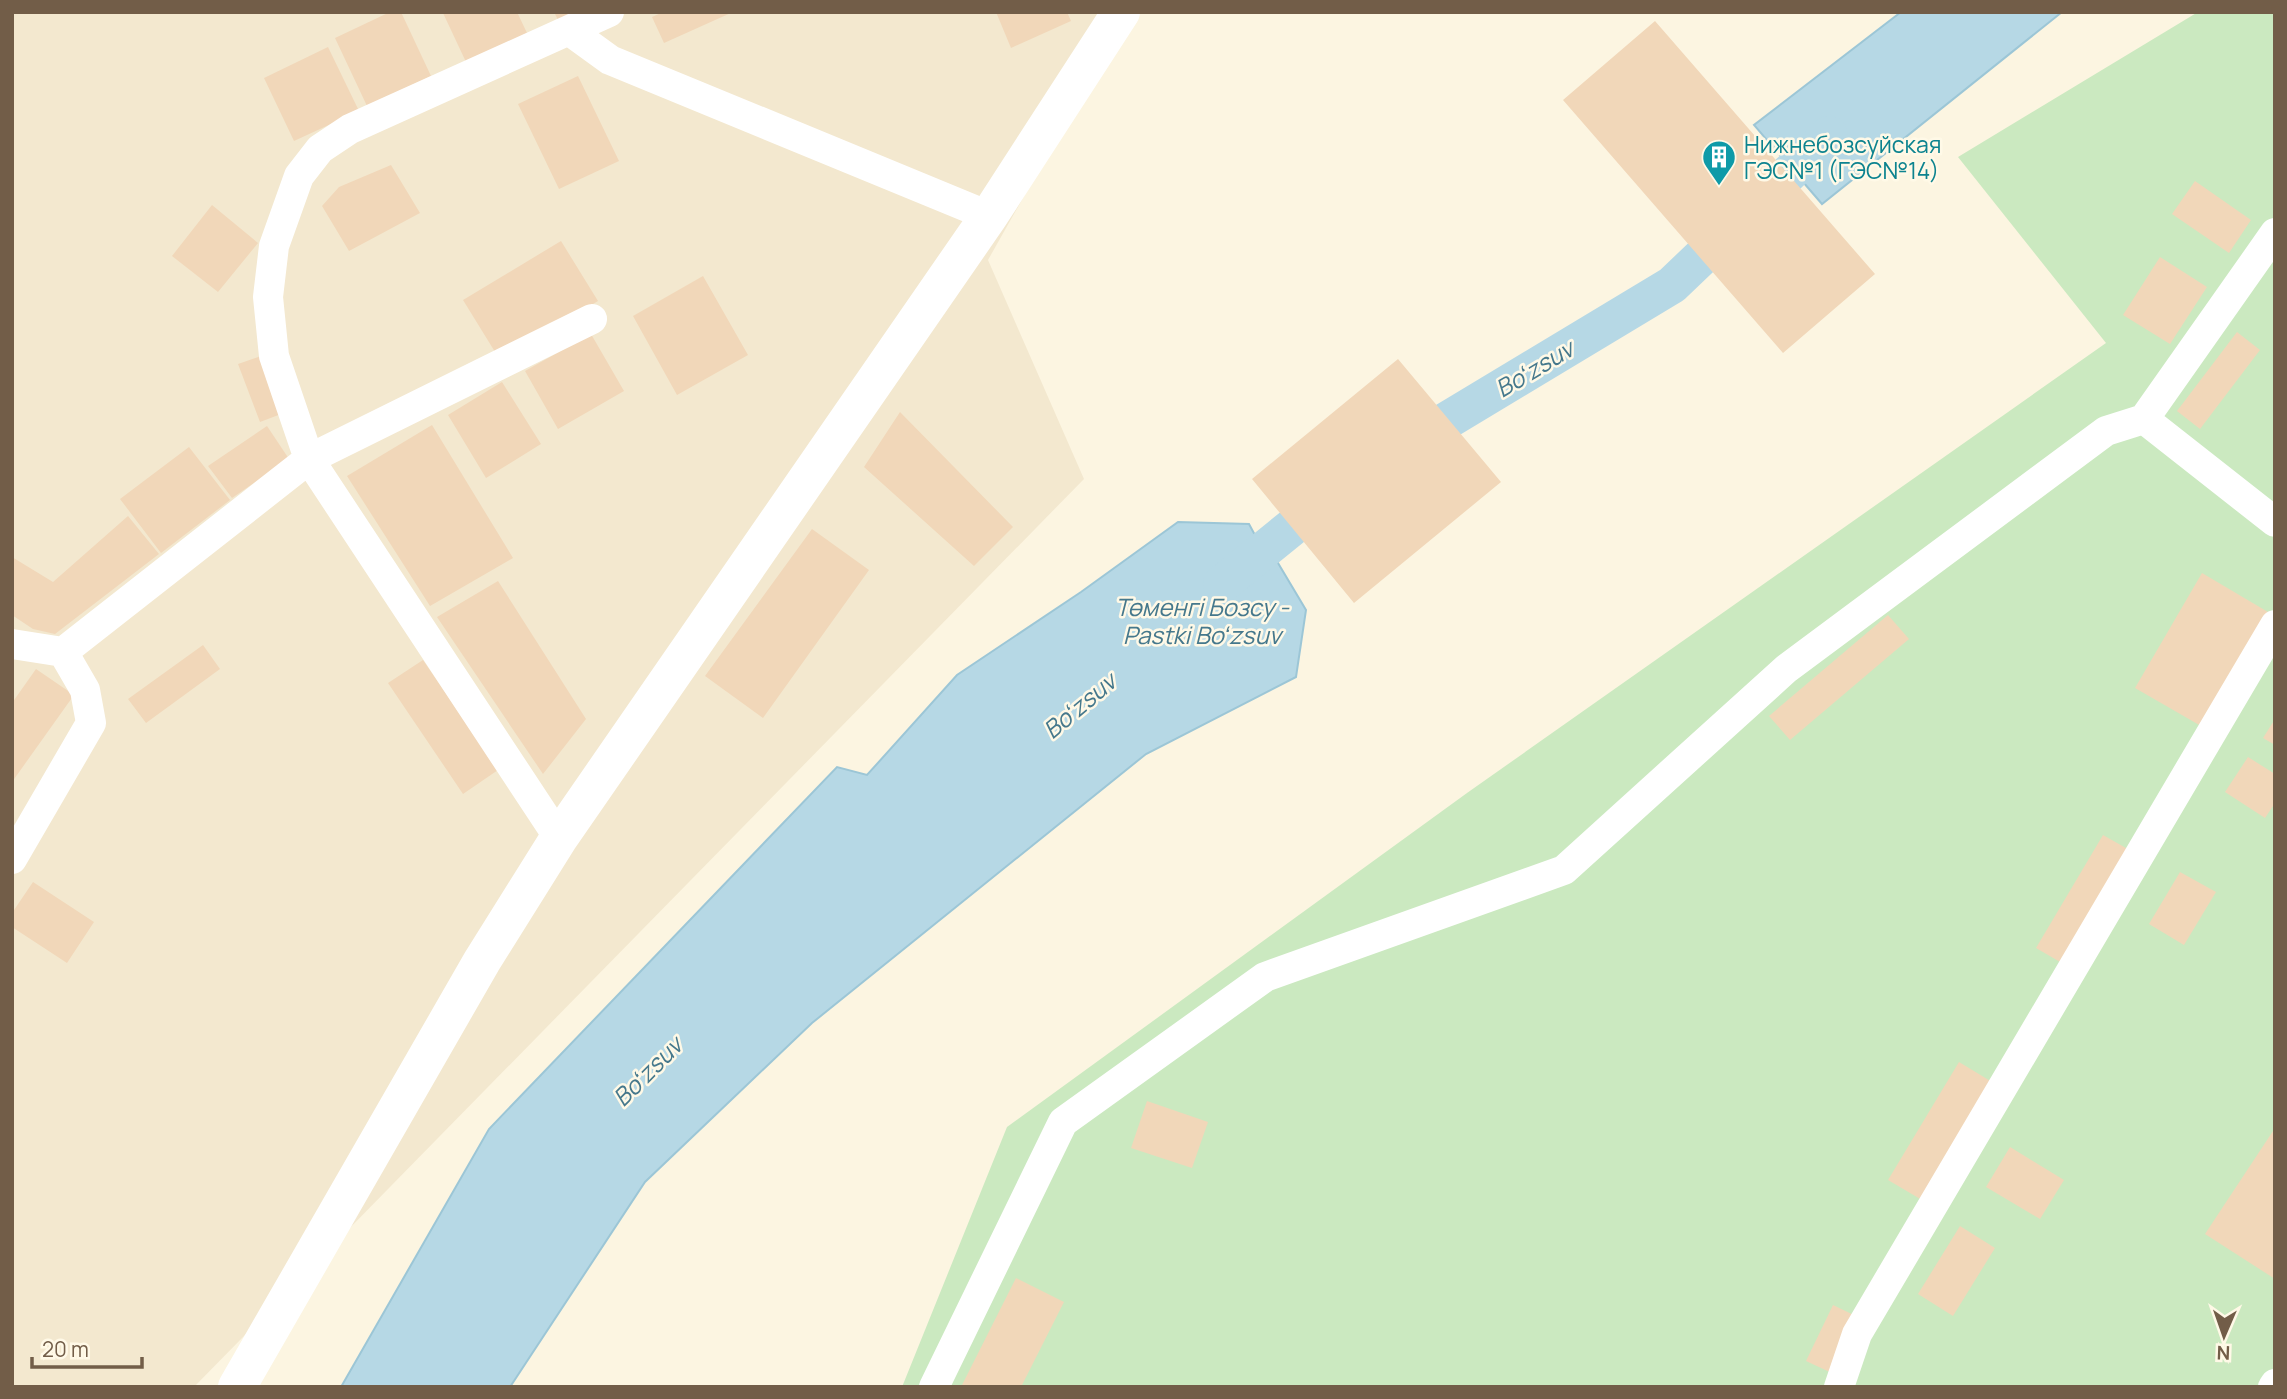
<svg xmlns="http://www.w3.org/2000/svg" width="2287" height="1399" font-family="Manrope,sans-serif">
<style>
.residential{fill:#f3e8cf}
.green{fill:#cbe9c0}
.water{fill:#b6d8e5;stroke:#9cc6d6;stroke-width:2}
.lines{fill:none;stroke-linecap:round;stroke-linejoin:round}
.canal{stroke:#b6d8e5;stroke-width:38}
.building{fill:#f1d7b9}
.street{stroke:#fff;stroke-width:30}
.secondary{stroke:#fff;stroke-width:38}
.labels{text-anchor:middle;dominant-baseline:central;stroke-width:5;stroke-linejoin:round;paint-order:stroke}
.culture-label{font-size:23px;fill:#0d838f;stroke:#fff9e7;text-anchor:start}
.water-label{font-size:24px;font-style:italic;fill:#45788c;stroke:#fff9e7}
</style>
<rect width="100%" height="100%" fill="#fcf5e1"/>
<path class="residential" d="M 12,12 L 1128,12 L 988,260 L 1084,479 L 194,1387 L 12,1387 Z"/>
<path class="green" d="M 2198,12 L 2275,12 L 2275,1387 L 902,1387 L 1007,1127 L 1467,793 L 2106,343 L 1958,157 Z"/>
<path class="water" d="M 1901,12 L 2062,12 L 1822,204 L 1754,125 Z
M 1178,522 L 1249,524 L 1263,550 L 1275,558 L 1306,610 L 1296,677 L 1146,754 L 812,1023 L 645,1182 L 510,1387 L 341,1387 L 489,1129 L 837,767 L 867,775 L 957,675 L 1081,592 Z"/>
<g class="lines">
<path class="canal" d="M 1403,447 L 1672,285 L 1829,135
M 1222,584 L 1333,494"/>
</g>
<path class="building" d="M 390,12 L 401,12 L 431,76 L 367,106 L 335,38 Z
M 517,12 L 527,33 L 466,62 L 443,13 Z
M 554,12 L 575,12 L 558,20 Z
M 663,12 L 733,12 L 664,43 L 652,17 Z
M 996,12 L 1067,12 L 1071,21 L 1011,48 Z
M 1655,21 L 1875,274 L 1783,353 L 1563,100 Z
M 328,47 L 359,111 L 294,141 L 264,78 Z
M 578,76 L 619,161 L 559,189 L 518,104 Z
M 391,165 L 420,213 L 349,251 L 322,206 L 339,187 Z
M 2195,181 L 2251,220 L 2229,253 L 2172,214 Z
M 212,205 L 258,243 L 218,292 L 172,256 Z
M 561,241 L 598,301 L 500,360 L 463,300 Z
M 2160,257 L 2207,287 L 2170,344 L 2123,315 Z
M 703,276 L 748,355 L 677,395 L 633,316 Z
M 2237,332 L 2260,350 L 2200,429 L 2177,411 Z
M 591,334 L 624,391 L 558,429 L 525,371 Z
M 267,354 L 289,411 L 260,422 L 238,364 Z
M 1398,359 L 1501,482 L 1354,603 L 1252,479 Z
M 502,382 L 541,444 L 486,478 L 448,415 Z
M 900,412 L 1013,527 L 974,566 L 864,467 Z
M 432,425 L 513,558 L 430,606 L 347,476 Z
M 267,426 L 289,459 L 232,498 L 208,466 Z
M 189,447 L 230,500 L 161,553 L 120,499 Z
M 128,516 L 159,554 L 55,634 L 33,629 L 12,615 L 12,557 L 53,582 Z
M 812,529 L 869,570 L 763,718 L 705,676 Z
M 2202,573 L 2268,612 L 2201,726 L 2135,688 Z
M 498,581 L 586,719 L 543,774 L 437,617 Z
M 1888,615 L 1909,639 L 1790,740 L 1769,716 Z
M 203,645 L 220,669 L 146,723 L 128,699 Z
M 423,660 L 498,770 L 463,794 L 388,683 Z
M 36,669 L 74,695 L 12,782 L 12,703 Z
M 2275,719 L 2275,745 L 2263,738 Z
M 2248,757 L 2275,774 L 2275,803 L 2265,818 L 2225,792 Z
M 2103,835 L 2133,852 L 2067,966 L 2036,948 Z
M 2180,872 L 2216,892 L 2184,945 L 2149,924 Z
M 33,882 L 94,922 L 67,963 L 12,927 L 12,913 Z
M 1959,1062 L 1997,1085 L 1927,1203 L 1888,1180 Z
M 1147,1101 L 1208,1122 L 1192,1168 L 1131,1148 Z
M 2275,1128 L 2275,1279 L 2205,1234 Z
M 2010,1147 L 2064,1180 L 2040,1219 L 1986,1187 Z
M 1960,1226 L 1995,1248 L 1953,1316 L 1918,1294 Z
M 1016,1278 L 1064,1302 L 1021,1387 L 961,1387 Z
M 1833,1305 L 1860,1318 L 1834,1374 L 1806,1361 Z"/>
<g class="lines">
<path class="street" d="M 570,31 L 610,60 L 989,216
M 2144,419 L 2275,522
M 12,644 L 63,652 L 309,459 L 592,319
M 559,838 L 309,459 L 274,356 L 268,297 L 274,246 L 299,176 L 320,149 L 350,129 L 609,12
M 12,859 L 91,723 L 85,690 L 63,652
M 934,1387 L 1063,1122 L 1265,977 L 1564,870 L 1786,669 L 2106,431 L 2144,419 L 2275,233
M 1839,1387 L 1857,1334 L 2275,625
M 2273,1387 L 2275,1384"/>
<path class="secondary" d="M 237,1387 L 482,961 L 559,838 L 989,216 L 1121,12"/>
</g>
<defs>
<g id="building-pin" transform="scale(1.75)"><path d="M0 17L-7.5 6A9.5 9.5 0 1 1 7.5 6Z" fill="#0f9aa8" stroke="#fff9e7"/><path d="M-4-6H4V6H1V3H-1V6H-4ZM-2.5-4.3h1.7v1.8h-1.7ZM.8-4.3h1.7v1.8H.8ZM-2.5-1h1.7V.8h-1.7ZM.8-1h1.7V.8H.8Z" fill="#fff"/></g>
</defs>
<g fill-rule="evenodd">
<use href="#building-pin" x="1719" y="157"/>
</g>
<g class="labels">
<g class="culture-label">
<text x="1744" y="144">Нижнебозсуйская<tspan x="1744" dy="26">ГЭС№1 (ГЭС№14)</tspan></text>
</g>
<g class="water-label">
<text transform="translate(1534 368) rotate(-31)">Boʻzsuv</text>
<text x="1202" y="606">Төменгі Бозсу -<tspan x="1202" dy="28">Pastki Boʻzsuv</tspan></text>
<text transform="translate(1079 705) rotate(-40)">Boʻzsuv</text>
<text transform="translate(647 1071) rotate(-45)">Boʻzsuv</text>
</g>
</g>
<rect width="2287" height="1399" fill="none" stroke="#725d48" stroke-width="28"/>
<g transform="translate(2224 1336) rotate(182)" stroke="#fff9e7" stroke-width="5" paint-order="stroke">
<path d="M0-5L12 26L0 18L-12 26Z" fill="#725d48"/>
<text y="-10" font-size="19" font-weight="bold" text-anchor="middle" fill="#725d48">N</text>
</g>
<path d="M32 1357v10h110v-10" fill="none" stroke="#725d48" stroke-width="3.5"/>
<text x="42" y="1357" font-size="21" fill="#725d48" stroke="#fff9e7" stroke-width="5" paint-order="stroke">20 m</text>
</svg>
